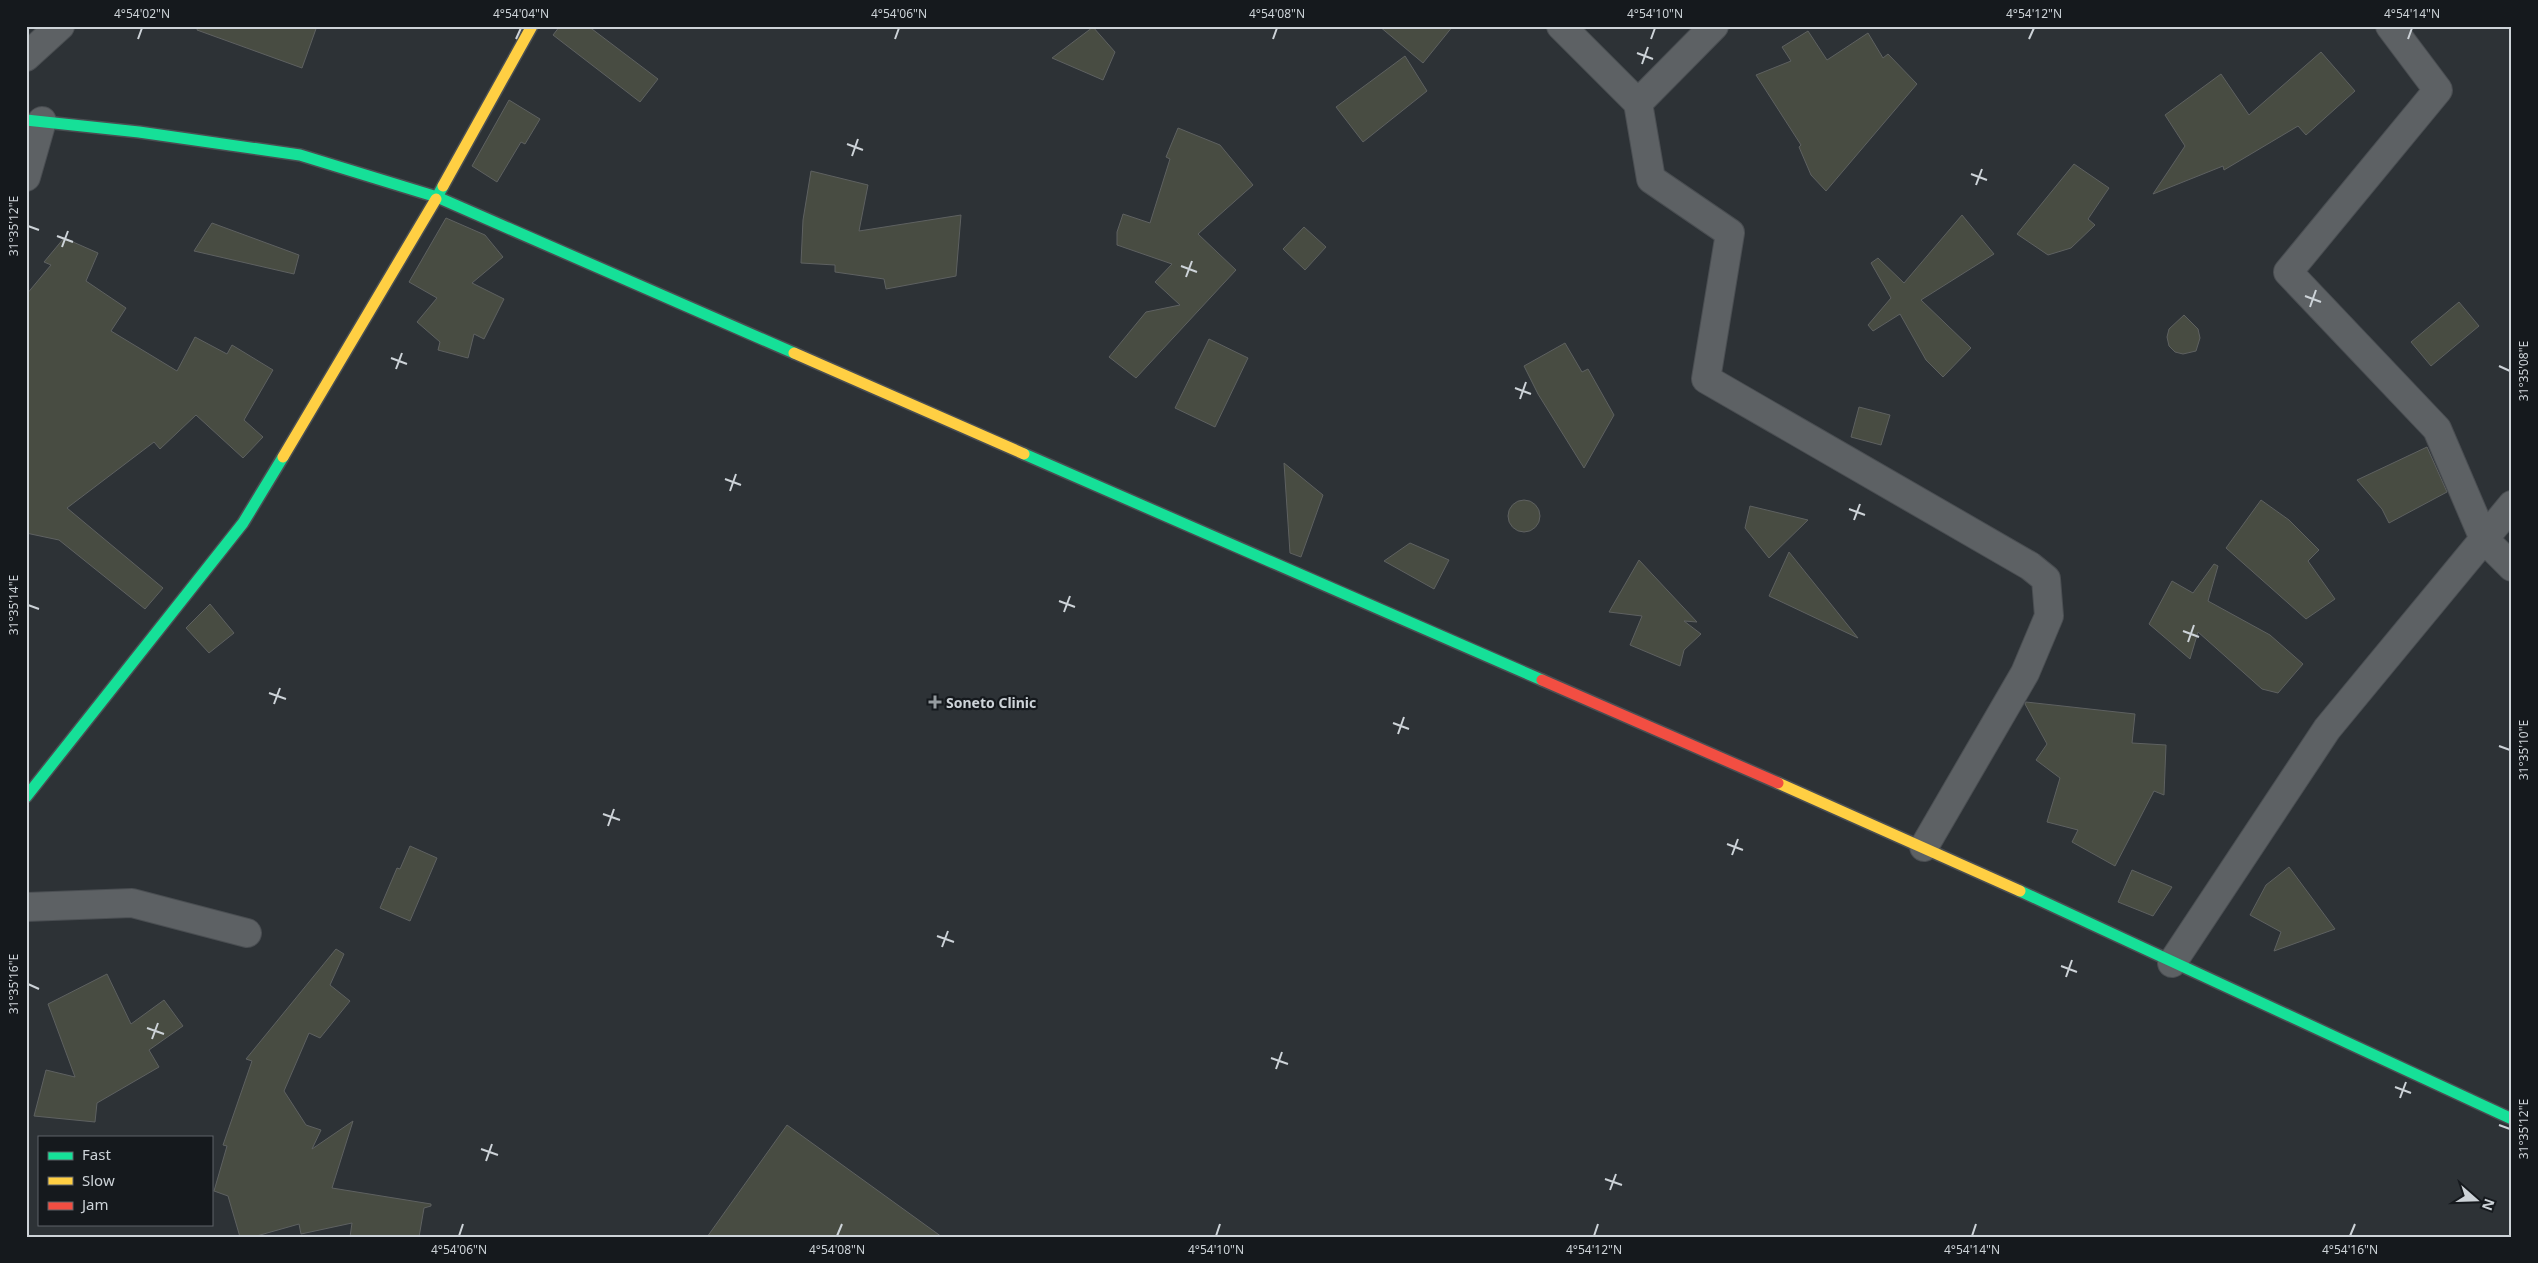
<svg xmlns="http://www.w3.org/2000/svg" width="2538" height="1263" font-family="'Noto Sans',sans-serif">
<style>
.building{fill:#484c42;stroke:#5e6161}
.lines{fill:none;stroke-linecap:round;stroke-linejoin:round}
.street-casing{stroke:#4a4e52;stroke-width:30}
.fast-casing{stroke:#4a4e52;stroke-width:14}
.slow-casing{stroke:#4a4e52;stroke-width:14}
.jam-casing{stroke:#4a4e52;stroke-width:14}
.street{stroke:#5d6164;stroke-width:28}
.fast{stroke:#16e098;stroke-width:11}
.slow{stroke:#ffcf43;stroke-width:11}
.jam{stroke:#f24e42;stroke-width:11}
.ticks{fill:none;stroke:#cdd3d8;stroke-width:2}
.poi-dot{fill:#959b9f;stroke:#15191d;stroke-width:2}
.labels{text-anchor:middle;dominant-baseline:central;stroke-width:4.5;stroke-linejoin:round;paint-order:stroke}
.poi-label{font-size:14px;font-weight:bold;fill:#cdd3d8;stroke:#15191d;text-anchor:start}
.neatline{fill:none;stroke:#cdd3d8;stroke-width:2}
.ticks-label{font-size:12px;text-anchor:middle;fill:#cdd3d8}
</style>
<rect width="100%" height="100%" fill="#2d3236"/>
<path class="building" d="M 198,26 L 317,26 L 302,68 L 197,30 Z
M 560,26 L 588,26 L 658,79 L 640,102 L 553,35 Z
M 1379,26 L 1453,26 L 1423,63 Z
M 1093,27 L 1115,52 L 1103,80 L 1052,58 Z
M 1808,31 L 1827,60 L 1868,33 L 1883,58 L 1888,54 L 1917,84 L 1826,191 L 1811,175 L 1799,147 L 1801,145 L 1756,75 L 1791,61 L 1782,47 Z
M 2321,52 L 2355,91 L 2306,135 L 2298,126 L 2224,170 L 2223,166 L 2153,194 L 2185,146 L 2165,115 L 2221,74 L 2249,115 Z
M 1405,56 L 1427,91 L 1363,142 L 1336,107 Z
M 509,100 L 540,119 L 525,144 L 521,142 L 497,182 L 472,166 Z
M 1178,128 L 1220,145 L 1253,185 L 1198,234 L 1236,270 L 1136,378 L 1109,357 L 1146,312 L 1180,305 L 1155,282 L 1172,264 L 1117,245 L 1117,232 L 1123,214 L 1150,223 L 1170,159 L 1166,157 Z
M 2074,164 L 2109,188 L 2088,219 L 2095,225 L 2071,248 L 2048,255 L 2017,234 Z
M 811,171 L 868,185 L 859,231 L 961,215 L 956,276 L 886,289 L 884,279 L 835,272 L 835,265 L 801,263 L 803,220 Z
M 1962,215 L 1994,254 L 1921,300 L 1971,348 L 1943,377 L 1926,360 L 1900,314 L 1873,331 L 1868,325 L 1891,298 L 1871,263 L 1878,258 L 1904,283 Z
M 446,218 L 485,235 L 503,257 L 472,283 L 504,299 L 484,339 L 474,334 L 468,358 L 438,350 L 440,342 L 417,322 L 437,298 L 409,282 Z
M 212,223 L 299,255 L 294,274 L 194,251 Z
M 1304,227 L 1326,247 L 1305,270 L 1283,249 Z
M 64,238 L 98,253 L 86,281 L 126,308 L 111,331 L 177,371 L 195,337 L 227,354 L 232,345 L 273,370 L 244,420 L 263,437 L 243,458 L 196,415 L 160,449 L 154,442 L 67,508 L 163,588 L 145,609 L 59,540 L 26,533 L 26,295 L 51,265 L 44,262 Z
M 2459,302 L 2479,326 L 2431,366 L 2411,342 Z
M 2184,315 L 2198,329 L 2200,338 L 2196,351 L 2183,354 L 2175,352 L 2169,346 L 2167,337 L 2169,329 Z
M 1209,339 L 1248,358 L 1215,427 L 1175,408 Z
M 1565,343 L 1582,372 L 1588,369 L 1614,415 L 1584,468 L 1538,394 L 1524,366 Z
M 1859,407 L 1890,415 L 1881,445 L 1851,437 Z
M 2427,447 L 2447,492 L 2389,523 L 2382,509 L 2357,480 Z
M 1284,463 L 1323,495 L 1301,557 L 1290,553 Z
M1508 516a16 16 0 1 1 32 0a16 16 0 1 1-32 0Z
M 2261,500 L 2289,520 L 2319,550 L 2308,561 L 2335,599 L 2306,619 L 2226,548 Z
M 1750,506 L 1808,520 L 1769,558 L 1745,528 Z
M 1410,543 L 1449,560 L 1434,589 L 1384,561 Z
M 1789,552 L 1818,588 L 1858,638 L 1769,596 Z
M 1639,560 L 1697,622 L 1684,621 L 1701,634 L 1684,650 L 1680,666 L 1630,645 L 1642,616 L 1609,612 Z
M 2214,564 L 2218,566 L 2208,601 L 2270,635 L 2303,664 L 2278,693 L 2262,689 L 2198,632 L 2190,659 L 2149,624 L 2172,581 L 2193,593 Z
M 210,604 L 234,633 L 209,653 L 186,628 Z
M 2026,702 L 2135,714 L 2132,743 L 2166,745 L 2164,795 L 2154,791 L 2115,866 L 2072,842 L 2078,830 L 2047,822 L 2060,778 L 2036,760 L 2047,744 L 2025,704 Z
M 410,846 L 437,858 L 410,921 L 380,908 L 397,868 L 400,869 Z
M 2289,867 L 2335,929 L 2274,951 L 2281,932 L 2250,915 L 2266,885 Z
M 2132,870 L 2172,887 L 2153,916 L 2118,902 Z
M 336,949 L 344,954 L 330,985 L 350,1001 L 320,1038 L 309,1033 L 284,1091 L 306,1125 L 321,1130 L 312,1149 L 353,1121 L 332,1188 L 431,1204 L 431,1206 L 424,1208 L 419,1237 L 350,1237 L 352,1223 L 301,1234 L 299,1224 L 253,1237 L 240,1237 L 228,1196 L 214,1191 L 227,1146 L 223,1145 L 252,1061 L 246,1059 Z
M 107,974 L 131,1024 L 164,1000 L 183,1026 L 149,1050 L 159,1067 L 97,1103 L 95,1122 L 34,1116 L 46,1070 L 75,1077 L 48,1004 Z
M 787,1125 L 942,1237 L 707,1237 Z"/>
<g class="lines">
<g class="street-casing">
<path id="street" d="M 1561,26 L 1638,103 L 1651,179 L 1730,233 L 1706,379 L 2030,566 L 2046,579 L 2049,616 L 2025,673 L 1924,847
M 2390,26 L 2438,90 L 2288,272 L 2437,429 L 2484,539 L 2512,567
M 26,57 L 60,26
M 1638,103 L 1714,26
M 26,177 L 42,121
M 26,907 L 132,903 L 247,933
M 2172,963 L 2327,729 L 2512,505"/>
</g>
<g class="fast-casing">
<path id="fast" d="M 26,120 L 139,132 L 300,155 L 437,197 L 436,199
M 443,186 L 437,197 L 794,353
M 1024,454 L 1542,680
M 26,797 L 243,523 L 283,457
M 2020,891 L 2512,1119"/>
</g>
<g class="slow-casing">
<path id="slow" d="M 443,186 L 532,26
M 794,353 L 1024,454
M 283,457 L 436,199
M 1778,783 L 2020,891"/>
</g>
<g class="jam-casing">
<path id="jam" d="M 1542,680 L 1778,783"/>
</g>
<use href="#street" class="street"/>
<use href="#fast" class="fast"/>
<use href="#slow" class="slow"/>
<use href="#jam" class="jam"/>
</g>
<path class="ticks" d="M 138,39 L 142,28M 516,39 L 521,28M 895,39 L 899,28M 1273,39 L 1277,28M 1651,39 L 1655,28M 2029,39 L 2034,28M 2408,39 L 2412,28M 1637,53 L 1653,59M 1642,64 L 1648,47M 847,144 L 863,150M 852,156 L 858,139M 1971,174 L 1987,180M 1976,185 L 1982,169M 28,226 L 39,230M 57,236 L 73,242M 62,247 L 68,231M 1181,266 L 1197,272M 1186,277 L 1192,261M 2305,296 L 2321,302M 2310,307 L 2316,290M 391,358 L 407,364M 2499,366 L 2510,371M 396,369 L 402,353M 1515,388 L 1531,394M 1520,399 L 1526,382M 725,479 L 741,485M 730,491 L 736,474M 1849,509 L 1865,515M 1854,520 L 1860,504M 1059,601 L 1075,607M 28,605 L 39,609M 1064,612 L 1070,596M 2183,631 L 2199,637M 2188,642 L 2194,625M 269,693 L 286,699M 274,704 L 280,688M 1393,723 L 1409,729M 1398,734 L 1404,717M 2499,746 L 2510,750M 603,814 L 620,820M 608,826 L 614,809M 1727,844 L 1743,850M 1732,855 L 1738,839M 937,936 L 954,942M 942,947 L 948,931M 2061,966 L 2077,972M 2066,977 L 2072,960M 28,984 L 39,989M 147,1028 L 164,1034M 152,1039 L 158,1023M 1271,1058 L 1288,1064M 1276,1069 L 1282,1052M 2395,1087 L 2411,1093M 2400,1098 L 2406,1082M 2499,1125 L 2510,1129M 481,1149 L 498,1155M 486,1161 L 492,1144M 1605,1179 L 1622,1185M 1610,1190 L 1616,1174M 459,1236 L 463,1224M 837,1236 L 842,1224M 1216,1236 L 1220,1224M 1594,1236 L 1598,1224M 1972,1236 L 1976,1224M 2350,1236 L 2355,1224"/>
<path class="poi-dot" d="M932.5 694.5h5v5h5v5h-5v5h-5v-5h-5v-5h5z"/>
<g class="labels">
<g class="poi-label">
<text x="946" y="702">Soneto Clinic</text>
</g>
</g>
<rect width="2538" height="1263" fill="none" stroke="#15191d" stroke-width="55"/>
<rect x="38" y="1136" width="175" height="90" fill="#15191d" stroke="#5f6368"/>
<rect x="48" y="1152" width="25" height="8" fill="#16e098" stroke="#5f6368"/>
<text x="82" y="1160" font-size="15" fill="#cdd3d8">Fast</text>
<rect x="48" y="1177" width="25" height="8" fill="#ffcf43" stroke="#5f6368"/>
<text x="82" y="1186" font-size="15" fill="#cdd3d8">Slow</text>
<rect x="48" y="1202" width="25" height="8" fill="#f24e42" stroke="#5f6368"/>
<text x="82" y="1210" font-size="15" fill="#cdd3d8">Jam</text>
<g transform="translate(2476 1200) rotate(110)" stroke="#15191d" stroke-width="4" paint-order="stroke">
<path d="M0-4L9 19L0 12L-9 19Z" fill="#cdd3d8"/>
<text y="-8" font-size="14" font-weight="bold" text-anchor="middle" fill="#cdd3d8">N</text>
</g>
<rect x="28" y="28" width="2482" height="1208" class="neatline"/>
<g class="ticks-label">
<text x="142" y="18">4°54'02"N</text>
<text x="521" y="18">4°54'04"N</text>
<text x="899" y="18">4°54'06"N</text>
<text x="1277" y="18">4°54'08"N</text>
<text x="1655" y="18">4°54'10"N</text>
<text x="2034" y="18">4°54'12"N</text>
<text x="2412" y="18">4°54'14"N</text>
<text transform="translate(14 226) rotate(-90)" y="4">31°35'12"E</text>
<text transform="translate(2524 371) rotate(-90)" y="4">31°35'08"E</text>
<text transform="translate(14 605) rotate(-90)" y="4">31°35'14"E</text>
<text transform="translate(2524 750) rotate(-90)" y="4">31°35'10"E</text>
<text transform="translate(14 984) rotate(-90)" y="4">31°35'16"E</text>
<text transform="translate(2524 1129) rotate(-90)" y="4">31°35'12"E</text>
<text x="459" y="1254">4°54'06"N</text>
<text x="837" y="1254">4°54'08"N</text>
<text x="1216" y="1254">4°54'10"N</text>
<text x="1594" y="1254">4°54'12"N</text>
<text x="1972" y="1254">4°54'14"N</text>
<text x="2350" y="1254">4°54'16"N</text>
</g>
</svg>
